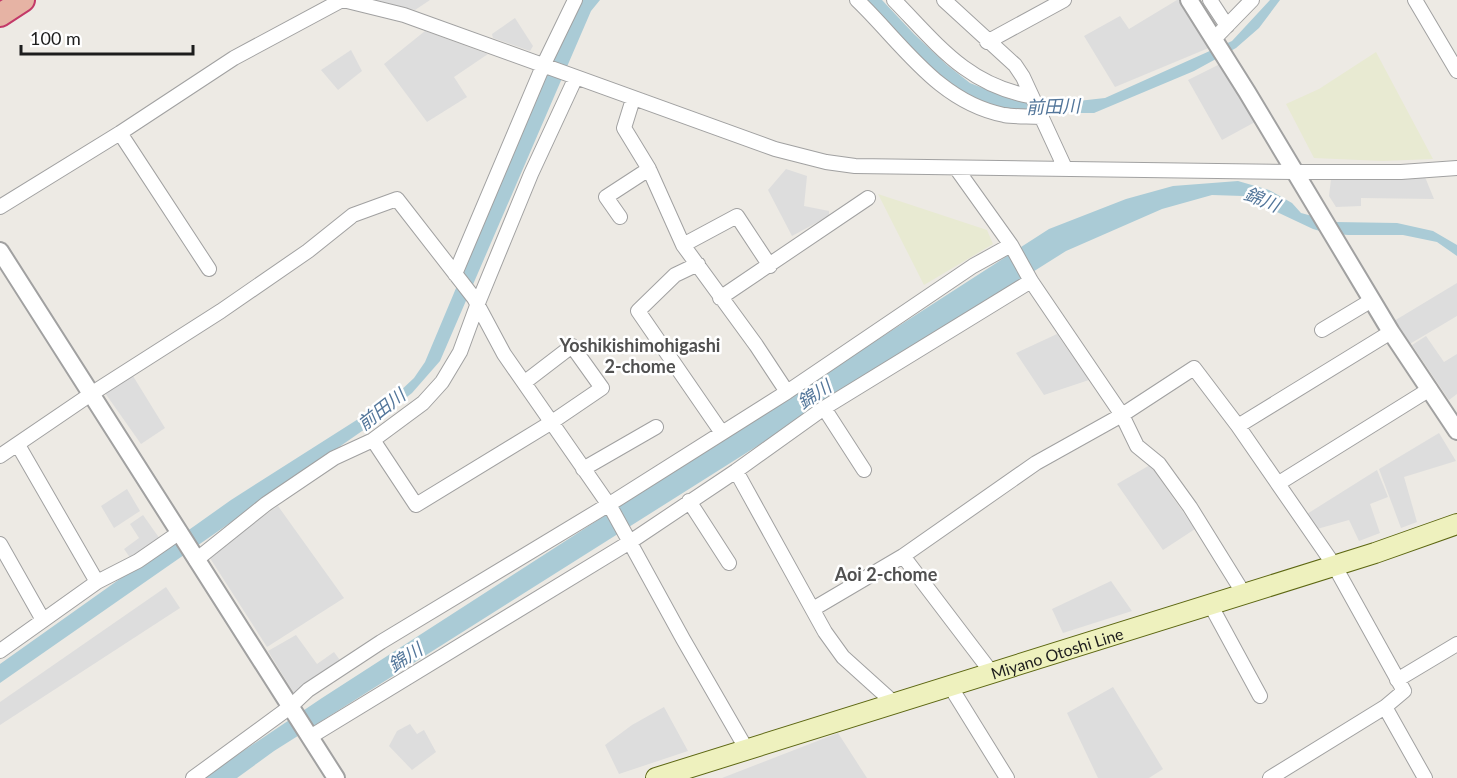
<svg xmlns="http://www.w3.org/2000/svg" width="1457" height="778" font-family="Lato,'Noto Sans JP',sans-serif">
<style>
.farmland{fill:#e8ead2}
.parking{fill:#ddd}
.water{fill:#aacbd6}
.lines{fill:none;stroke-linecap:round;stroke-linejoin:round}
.minor-casing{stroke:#a1a1a1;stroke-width:16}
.tertiary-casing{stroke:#a1a1a1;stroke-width:20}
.secondary-casing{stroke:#5d6712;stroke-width:22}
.trunk-casing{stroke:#c33968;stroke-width:26}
.minor{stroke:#fff;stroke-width:14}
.tertiary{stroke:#fff;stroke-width:16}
.secondary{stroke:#eef1be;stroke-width:20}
.trunk{stroke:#e6b3a4;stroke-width:22}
.labels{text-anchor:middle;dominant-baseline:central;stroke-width:5;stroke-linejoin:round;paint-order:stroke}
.street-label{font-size:16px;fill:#1d1d1d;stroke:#fff}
.water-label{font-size:18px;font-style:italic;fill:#53769a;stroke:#fff}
.neighbourhood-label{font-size:18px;font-weight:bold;fill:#505050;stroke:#fff}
</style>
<rect width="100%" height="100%" fill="#edeae4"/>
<path class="farmland" d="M 1376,52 L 1433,159 L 1383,161 L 1314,158 L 1286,104 L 1319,89 Z
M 878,194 L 987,230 L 993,244 L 924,285 Z"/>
<path class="parking" d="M 374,0 L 430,0 L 415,10 Z
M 1177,0 L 1181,0 L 1211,47 L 1115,87 L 1084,36 L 1120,16 L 1129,29 Z
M 515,18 L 533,46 L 530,51 L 493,38 L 492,34 Z
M 425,31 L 488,54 L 454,77 L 467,97 L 427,122 L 384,64 Z
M 351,50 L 362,71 L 338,90 L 321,70 Z
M 1220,64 L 1255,122 L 1222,140 L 1188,80 Z
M 786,169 L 807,176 L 804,206 L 829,211 L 829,216 L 792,236 L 768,190 Z
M 1425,177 L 1434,199 L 1361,198 L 1361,206 L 1336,207 L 1329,196 L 1331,179 Z
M 1457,283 L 1457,316 L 1408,345 L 1394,321 Z
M 1057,334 L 1089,380 L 1044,395 L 1016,353 Z
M 1426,336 L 1444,362 L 1457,354 L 1457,394 L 1449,400 L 1412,345 Z
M 133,376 L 165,428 L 141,444 L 105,393 Z
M 1439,433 L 1456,461 L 1404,477 L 1417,522 L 1401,528 L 1379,469 Z
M 1150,465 L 1195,529 L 1163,550 L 1117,484 Z
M 1377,470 L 1388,497 L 1370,504 L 1380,533 L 1359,541 L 1349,520 L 1317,529 L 1307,514 Z
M 127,489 L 140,511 L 114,528 L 101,506 Z
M 278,506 L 344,598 L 267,647 L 208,555 Z
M 143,515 L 160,539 L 131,559 L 124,549 L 139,538 L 130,524 Z
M 1111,581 L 1132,611 L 1063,633 L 1052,609 Z
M 166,587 L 180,608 L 0,725 L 0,702 Z
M 296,635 L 317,664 L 334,652 L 342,663 L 295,695 L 268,651 Z
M 1113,687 L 1163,769 L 1149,778 L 1098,778 L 1067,713 Z
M 664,707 L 688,751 L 619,774 L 605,745 L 632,725 Z
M 410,724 L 417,734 L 424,730 L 436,752 L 412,770 L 389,746 L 397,731 Z
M 838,733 L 867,778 L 722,778 Z"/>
<path class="water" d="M 581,0 L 600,0 L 591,11 L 440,361 L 412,393 L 375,422 L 0,683 L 0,664 L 231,500 L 396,395 L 414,378 L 425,362 L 567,24 Z
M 862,0 L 882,0 L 914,34 L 947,65 L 970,83 L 1013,100 L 1041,102 L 1069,102 L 1105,98 L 1232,41 L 1270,0 L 1280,0 L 1259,28 L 1236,48 L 1194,71 L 1094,113 L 1020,113 L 992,108 L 967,94 L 943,78 L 920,58 L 892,26 Z
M 1238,181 L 1269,190 L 1292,203 L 1301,213 L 1335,222 L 1397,223 L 1433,231 L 1457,245 L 1457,256 L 1437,242 L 1403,235 L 1348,235 L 1327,233 L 1313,229 L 1243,196 L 1212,195 L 1162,209 L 1066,251 L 442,645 L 274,751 L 237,778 L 203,778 L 322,698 L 1049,229 L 1126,199 L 1173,186 Z"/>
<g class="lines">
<g class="minor-casing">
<path id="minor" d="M 343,0 L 404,15 L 775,149 L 826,162 L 855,166 L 1295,172 L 1401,172 L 1457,168
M 857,0 C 902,43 938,102 1004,115 C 1016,117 1029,116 1041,117
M 894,0 C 937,44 967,85 1030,96
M 944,0 L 1015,65 L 1023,77 L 1065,168
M 1210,0 L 1227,26
M 1415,0 L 1457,71
M 1214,39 L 1252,0
M 987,42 L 1064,0
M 633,99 L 624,128 L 649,169 L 683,245 L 756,345 L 787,392
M 120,133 L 209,269
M 956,168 L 1011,245 L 1031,281 L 1122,415 L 1137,446 L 1159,464 L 1190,507 L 1244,594
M 0,207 L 120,133 L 234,58 L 342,0
M 620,217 L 606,197 L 649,169
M 683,245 L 737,216 L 770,266
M 698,264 L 675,275 L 638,311 L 722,433
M 455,274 L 543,66 L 575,0
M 720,298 L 868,198
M 1322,330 L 1372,300
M 824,408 L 864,470
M 373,440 L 416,505 L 552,422 L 602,388 L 572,346 L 525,382
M 18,445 L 97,582
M 0,456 L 91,394 L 221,311 L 308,251 L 353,215 L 397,199 L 474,298 L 504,354 L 611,508 L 683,639 L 747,750
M 583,469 L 656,427
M 736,471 L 825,632 L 843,657 L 894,703
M 1279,483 L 1430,389
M 689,501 L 729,563
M 0,544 L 43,620
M 903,556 L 992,673
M 196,560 L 266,504 L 334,458 L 373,440 L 423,403 L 442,382 L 460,352 L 478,303 L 531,174 L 576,77
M 1210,604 L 1260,696
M 813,609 L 903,556 L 1036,463 L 1122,415 L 1194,368 L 1238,426
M 0,651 L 97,582 L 138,561 L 180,532
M 1397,680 L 1457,644
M 950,686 L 1007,778
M 1385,707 L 1425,778
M 310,737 L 630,542 L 736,471 L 824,408 L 1031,281
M 193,778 L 290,707 L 308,690 L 381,642 L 608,505 L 787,392 L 973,266 L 1011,245
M 1270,778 L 1385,707 L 1404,691 L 1334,565 L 1238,426 L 1391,332"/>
</g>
<g class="tertiary-casing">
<path id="tertiary" d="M 1189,0 L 1247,92 L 1391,332 L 1457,431
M 0,251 L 336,778"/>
</g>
<g class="secondary-casing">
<g id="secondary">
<path id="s1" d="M 656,778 L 1375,553 L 1457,524"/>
</g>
</g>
<g class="trunk-casing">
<path id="trunk" d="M 0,15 L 23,0"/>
</g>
<use href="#minor" class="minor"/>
<use href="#tertiary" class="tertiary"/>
<use href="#secondary" class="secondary"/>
<use href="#trunk" class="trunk"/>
</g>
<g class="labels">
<g class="street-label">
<text stroke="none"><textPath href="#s1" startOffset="420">Miyano Otoshi Line</textPath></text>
</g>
<g class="water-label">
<text transform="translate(1053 106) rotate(-2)">前田川</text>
<text transform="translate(1262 199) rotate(22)">錦川</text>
<text transform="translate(814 394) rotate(-33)">錦川</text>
<text transform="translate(381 409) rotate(-38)">前田川</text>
<text transform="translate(405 657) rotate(-33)">錦川</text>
</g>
<g class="neighbourhood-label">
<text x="640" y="345">Yoshikishimohigashi<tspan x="640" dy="21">2-chome</tspan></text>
<text x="886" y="574">Aoi 2-chome</text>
</g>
</g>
<path d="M21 45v9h172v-9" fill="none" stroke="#1d1d1d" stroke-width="3"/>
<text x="30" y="45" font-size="18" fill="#1d1d1d" stroke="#ffffff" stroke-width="4.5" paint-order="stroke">100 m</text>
</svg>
